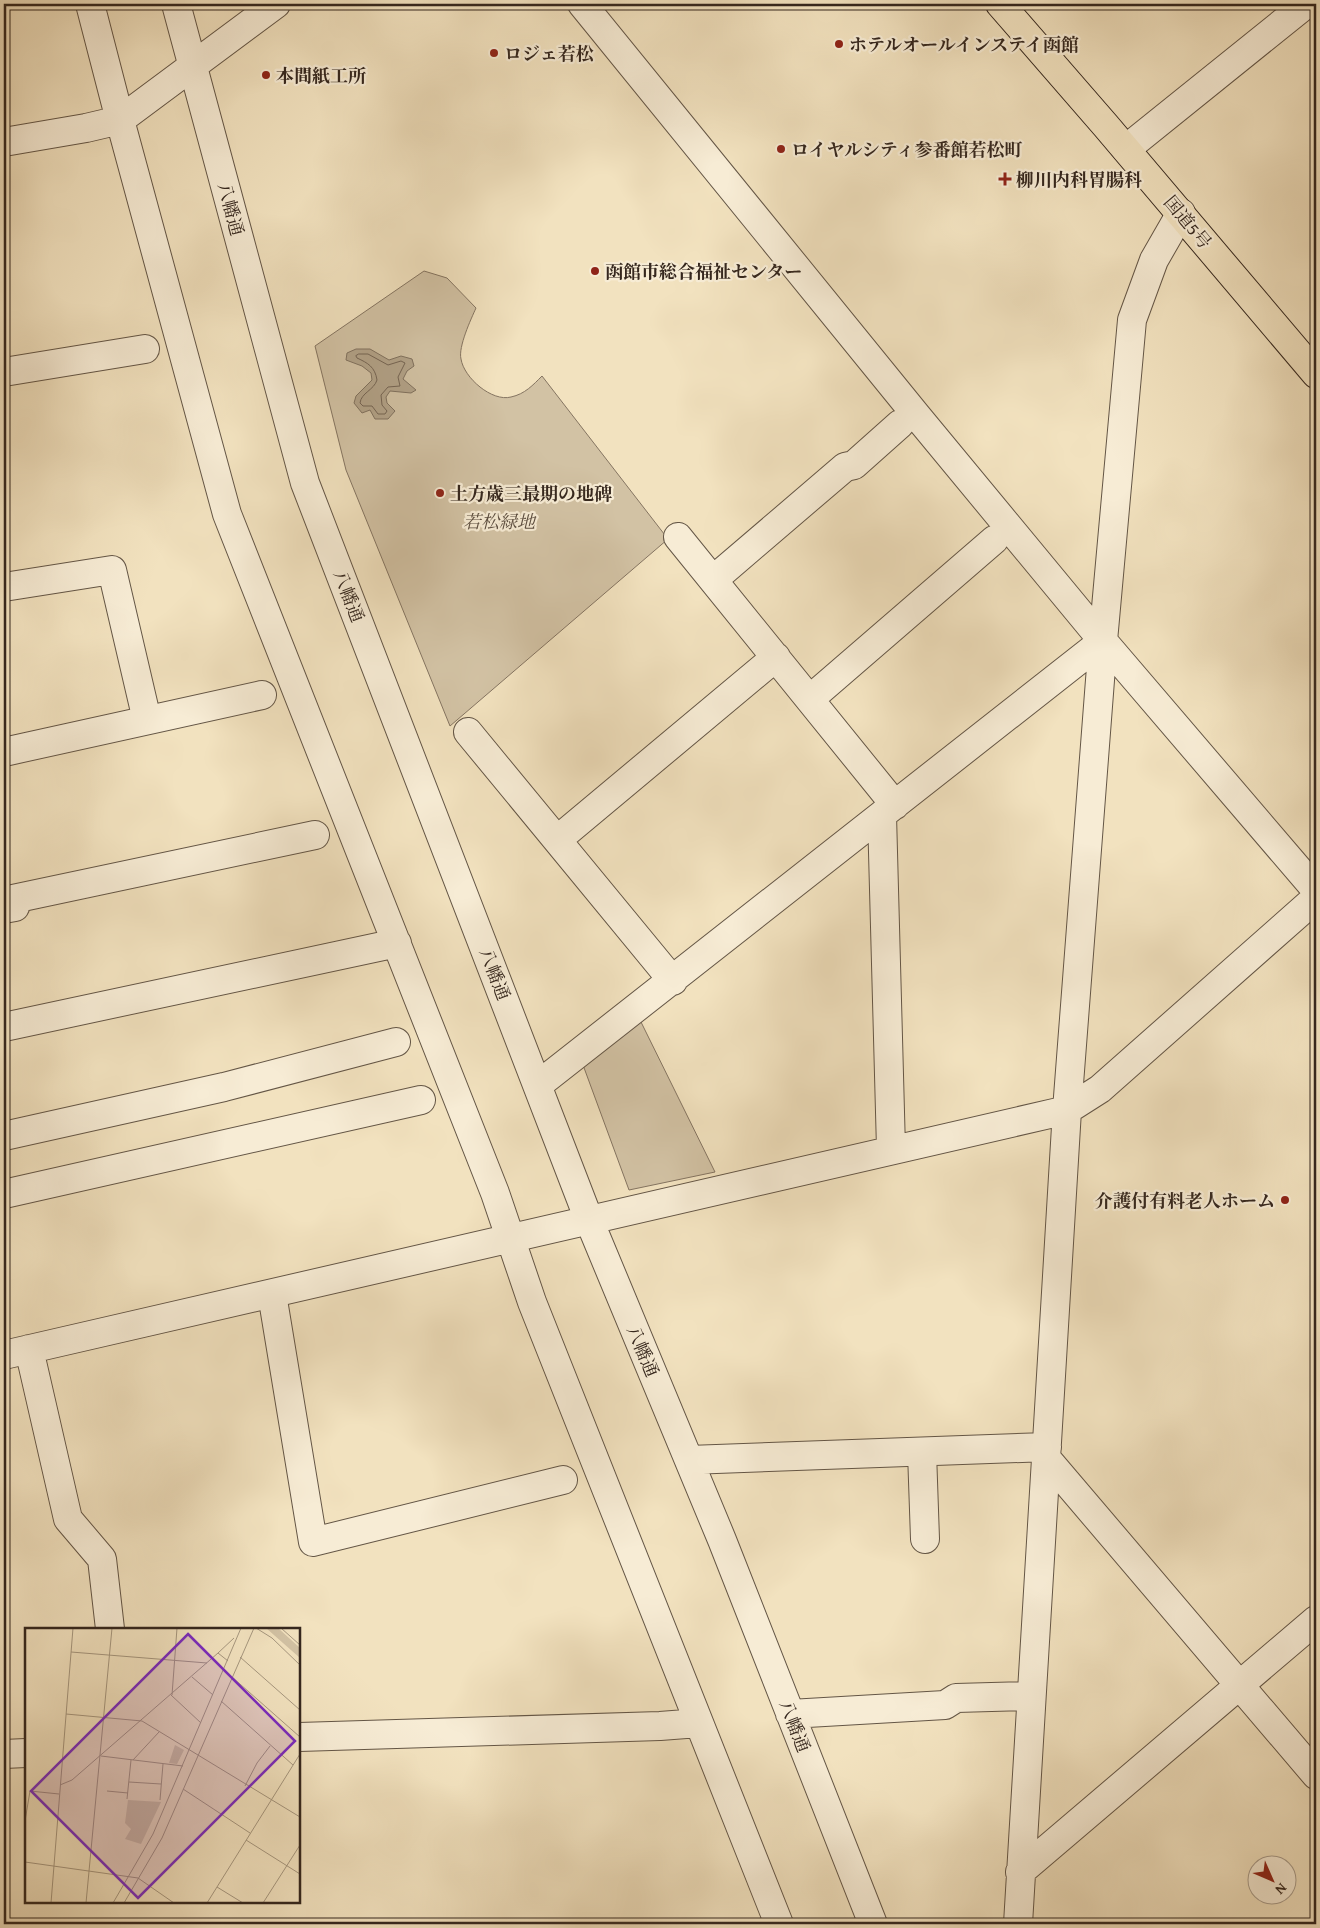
<svg xmlns="http://www.w3.org/2000/svg" width="1320" height="1928" font-family="'Gentium Book Plus','Noto Serif JP',serif">
<style>
.green{fill:#d2c2a4;stroke:#847461}
.water{fill:#b2a288;stroke:#80715e}
.lines{fill:none;stroke-linecap:round;stroke-linejoin:round}
.shore{stroke:#746453;stroke-width:1}
.minor-casing{stroke:#645646;stroke-width:30}
.highway-casing{stroke:#35271e;stroke-width:30}
.minor{stroke:#f7ecd5;stroke-width:28}
.highway{stroke:#f2e2bf;stroke-width:28}
.poi-dot{fill:#8f2418;stroke:#f7ecd5;stroke-width:2}
.labels{text-anchor:middle;dominant-baseline:central;stroke-width:4.5;stroke-linejoin:round;paint-order:stroke}
.poi-label{font-size:18px;font-weight:bold;fill:#35271e;stroke:#f7ecd5;text-anchor:start}
.street-label{font-size:18px;fill:#35271e;stroke:#f7ecd5}
.park-label{font-size:18px;font-style:italic;fill:#5c4e40;stroke:#f7ecd5}
.inset-road{fill:none;stroke:#a6977f;stroke-width:1}
.view{fill:#7b2cbf;fill-opacity:0.15;stroke:#7b2cbf;stroke-width:2.5}
.inset-edge{fill:none;stroke:#35271e;stroke-width:2.5}
</style>
<rect width="100%" height="100%" fill="#f2e2bf"/>
<filter id="stains"><feTurbulence type="fractalNoise" baseFrequency=".004" numOctaves="4"/><feColorMatrix values="0 0 0 0 .2 0 0 0 0 .09 0 0 0 0 .02 0 0 0 .5 -.17"/></filter>
<radialGradient id="worn" r=".72"><stop offset=".6" stop-color="#630" stop-opacity="0"/><stop offset="1" stop-color="#630" stop-opacity=".3"/></radialGradient>
<path class="green" d="M 424,271 L 447,278 L 476,308 C 471,319 458,347 461,359 C 464,378 492,402 511,397 C 525,394 533,385 542,376 L 668,539 L 450,726 L 346,470 L 315,346 Z
M 640,1020 L 715,1172 L 629,1190 L 583,1065 Z"/>
<path class="water" d="M 356,349 L 370,349 L 389,360 L 401,356 L 412,359 L 414,366 L 407,371 L 403,379 L 416,390 L 411,393 L 390,391 L 386,397 L 387,403 L 395,411 L 388,419 L 375,419 L 370,410 L 362,413 L 354,403 L 356,396 L 372,380 L 371,373 L 362,366 L 346,360 L 347,353 Z"/>
<g class="lines">
<path class="shore" d="M 359,354 L 368,354 L 388,365 L 401,361 L 405,363 L 398,377 L 400,386 L 388,387 L 381,395 L 382,405 L 387,411 L 385,414 L 378,414 L 372,406 L 363,406 L 360,403 C 361,393 374,390 377,380 C 375,367 368,363 357,358 L 356,356 Z"/>
<g class="minor-casing">
<path id="minor" d="M 90,4 L 120,120 L 227,514 L 495,1193 L 532,1302 L 779,1924
M 176,4 L 305,483 L 589,1220 L 722,1540 L 873,1924
M 582,4 L 917,416 L 1103,641 L 1316,890
M 4,142 L 86,128 L 120,120 L 276,4
M 1126,149 L 1306,4
M 4,372 L 145,349
M 678,537 L 895,805
M 713,580 L 845,467 L 854,465 L 900,424
M 4,587 L 112,570 L 147,720
M 810,699 L 994,540
M 468,732 L 673,981
M 4,752 L 262,695
M 882,815 L 891,1149
M 557,840 L 776,657
M 4,909 L 15,907 L 13,899 L 315,835
M 4,1027 L 397,943
M 538,1085 L 1103,641
M 4,1136 L 224,1087 L 396,1042
M 4,1194 L 421,1100
M 272,1294 L 313,1542 L 563,1480
M 29,1349 L 68,1519 L 102,1559 L 110,1629
M 4,1355 L 1067,1110 L 1100,1089 L 1316,898
M 922,1452 L 925,1539
M 1047,1459 L 1316,1775
M 689,1460 L 1047,1447
M 790,1714 L 945,1705 L 956,1698 L 1031,1696
M 299,1737 L 660,1726 L 699,1723
M 4,1754 L 26,1753
M 1020,1872 L 1316,1620
M 1018,1924 L 1067,1110 L 1103,641 L 1132,320 L 1154,260 L 1181,213"/>
</g>
<g class="highway-casing">
<path id="highway" d="M 1000,4 L 1106,126 L 1316,374"/>
</g>
<use href="#minor" class="minor"/>
<use href="#highway" class="highway"/>
</g>
<g class="poi-dot">
<circle cx="839" cy="44" r="5"/>
<circle cx="494" cy="53" r="5"/>
<circle cx="266" cy="75" r="5"/>
<circle cx="781" cy="149" r="5"/>
<path d="M1002.5 171.5h5v5h5v5h-5v5h-5v-5h-5v-5h5z"/>
<circle cx="595" cy="271" r="5"/>
<circle cx="440" cy="493" r="5"/>
<circle cx="1285" cy="1200" r="5"/>
</g>
<g class="labels">
<g class="poi-label">
<text x="849" y="44">ホテルオールインステイ函館</text>
<text x="504" y="53">ロジェ若松</text>
<text x="276" y="75">本間紙工所</text>
<text x="791" y="149">ロイヤルシティ参番館若松町</text>
<text x="1016" y="179">柳川内科胃腸科</text>
<text x="605" y="271">函館市総合福祉センター</text>
<text x="450" y="493">土方歳三最期の地碑</text>
<text x="1275" y="1200" text-anchor="end">介護付有料老人ホーム</text>
</g>
<g class="street-label">
<text transform="translate(231 209) rotate(75)">八幡通</text>
<text transform="translate(1188 222) rotate(50)">国道5号</text>
<text transform="translate(349 596) rotate(69)">八幡通</text>
<text transform="translate(495 974) rotate(69)">八幡通</text>
<text transform="translate(643 1351) rotate(67)">八幡通</text>
<text transform="translate(795 1726) rotate(69)">八幡通</text>
</g>
<g class="park-label">
<text x="499" y="521">若松緑地</text>
</g>
</g>
<g transform="translate(25 1628)">
<rect width="275" height="275" fill="#f2e2bf"/>
<path d="M 241,0 L 253,0 L 275,20 L 275,30 ZM 150,117 L 159,122 L 152,136 L 144,135 ZM 103,172 L 136,174 L 116,216 L 100,211 L 106,201 L 100,195 Z" fill="#d2c2a4"/>
<path class="inset-road" d="M 231,0 L 247,10 L 275,37M 256,0 L 275,17M 46,24 L 182,35M 193,25 L 209,10M 215,29 L 275,82M 167,49 L 188,67M 207,49 L 275,109M 146,67 L 176,95M 147,67 L 152,0M 196,73 L 268,137M 41,86 L 117,93 L 275,189M 76,128 L 158,138M 108,132 L 134,104M 104,154 L 136,156M 35,157 L 47,152 L 193,25 L 203,33M 220,158 L 232,135 L 245,118M 158,161 L 225,205M 82,163 L 103,165M 102,171 L 106,132M 135,172 L 138,136M 0,193 L 5,163 L 34,166M 221,212 L 275,246M 0,234 L 113,250 L 149,275M 192,259 L 218,275M 26,275 L 48,0M 61,275 L 87,0M 88,275 L 128,206 L 216,0M 99,275 L 137,210 L 229,0M 182,275 L 275,126M 238,275 L 275,217"/>
<path class="view" d="M 163,6 L 270,113 L 113,270 L 6,163 Z"/>
<rect width="275" height="275" class="inset-edge"/>
</g>
<rect width="1320" height="1928" fill="none" stroke="#f2e2bf" stroke-width="20"/>
<rect x="5" y="5" width="1310" height="1918" fill="none" stroke="#35271e" stroke-width="2.5"/>
<rect x="10" y="10" width="1300" height="1908" fill="none" stroke="#35271e"/>
<g transform="translate(1272 1880) rotate(135)"><circle r="24" fill="#f7ecd5" stroke="#a99d8c"/>
<path d="M0-4L9 19L0 12L-9 19Z" fill="#8f2418"/>
<text y="-8" font-size="14" font-weight="bold" text-anchor="middle" fill="#35271e">N</text>
</g>
<rect width="100%" height="100%" filter="url(#stains)"/>
<rect width="100%" height="100%" fill="url(#worn)"/>
</svg>
